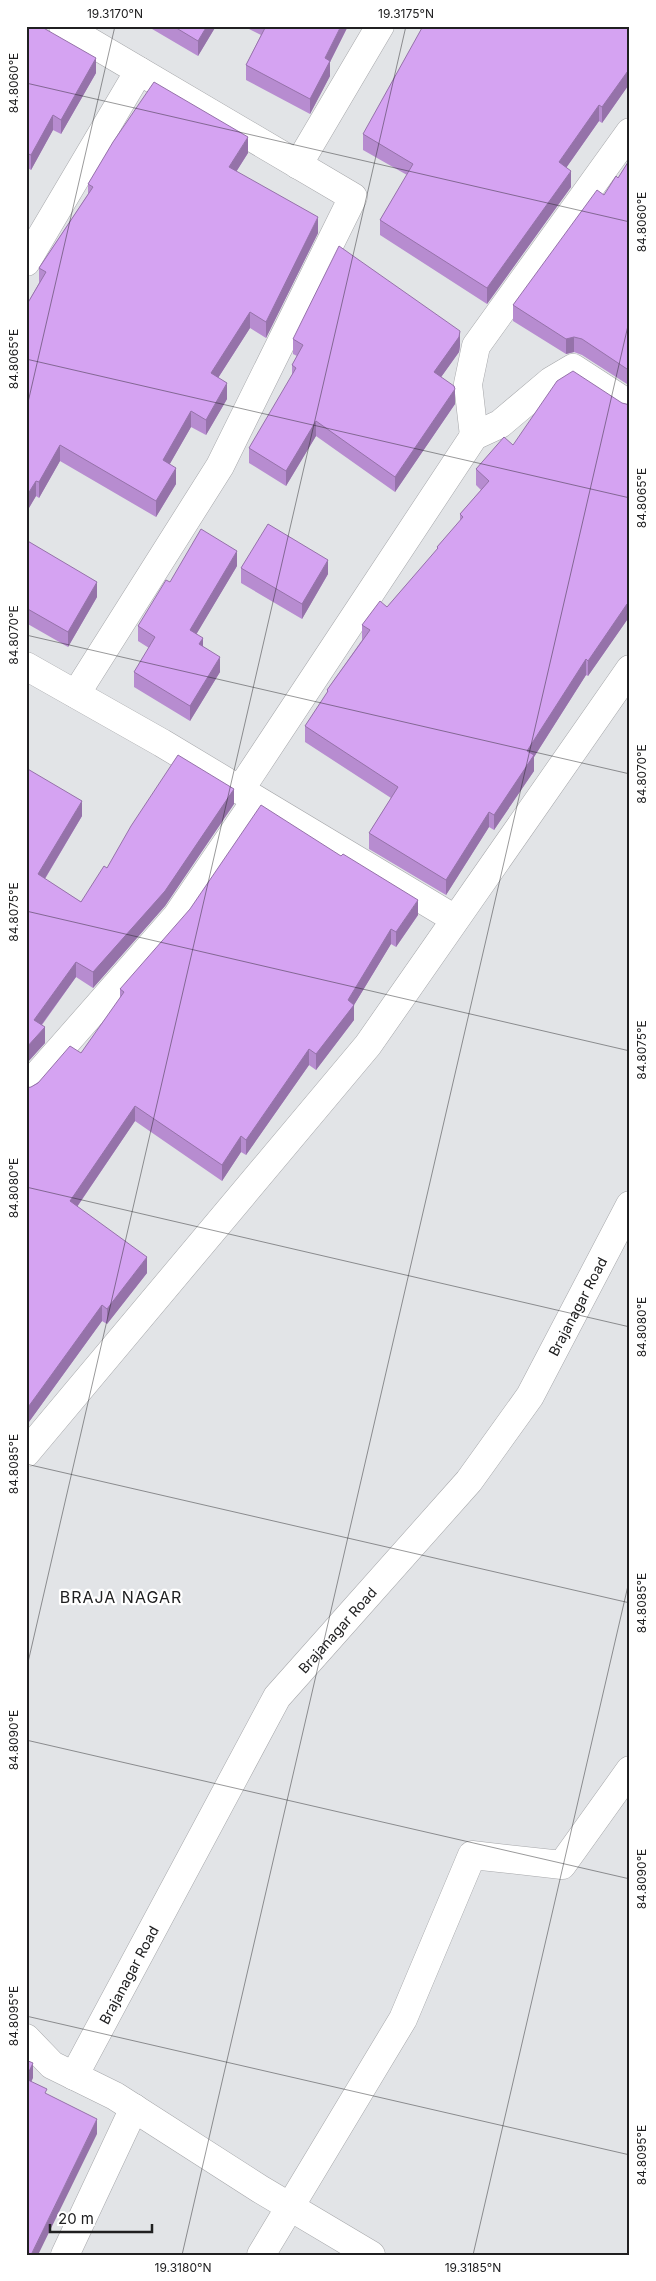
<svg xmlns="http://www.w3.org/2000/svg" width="656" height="2281" font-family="Inter,sans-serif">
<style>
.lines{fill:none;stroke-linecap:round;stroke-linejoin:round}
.minor-casing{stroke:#a6a7aa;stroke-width:29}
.minor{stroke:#fff;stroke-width:28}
.wall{fill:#b78cd0}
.shaded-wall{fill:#9572a9}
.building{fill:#d5a3f2;stroke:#9572a9}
.ticks{fill:none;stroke:#202021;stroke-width:1;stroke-opacity:0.45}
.labels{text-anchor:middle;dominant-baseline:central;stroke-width:4.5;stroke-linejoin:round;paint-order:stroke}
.street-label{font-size:14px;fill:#202021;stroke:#fff}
.quarter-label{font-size:16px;letter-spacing:1px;fill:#202021;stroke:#fff}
.neatline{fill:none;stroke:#202021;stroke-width:2}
.ticks-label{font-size:12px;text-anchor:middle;fill:#202021}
</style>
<rect width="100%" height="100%" fill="#e2e4e7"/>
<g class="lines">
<g class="minor-casing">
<g id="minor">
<path d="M 63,26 L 353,197 L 220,466 L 76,694"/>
<path d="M 298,165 L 380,26"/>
<path d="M 26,262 L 139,71"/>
<path d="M 474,436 L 468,384 L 476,346 L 630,132"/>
<path d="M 26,666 L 162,743 L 455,919"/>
<path d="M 240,790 L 474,436 L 500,424 L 551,381 L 573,368 L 630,405"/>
<path d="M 26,1088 L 177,916 L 256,800"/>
<path d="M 26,1453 L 368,1045 L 630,669"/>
<path d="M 26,2038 L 52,2065 L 115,2096 L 260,2189 L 371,2255"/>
<path id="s1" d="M 74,2076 L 277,1697 L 469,1481 L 530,1396 L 630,1205"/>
<path d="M 65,2255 L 134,2108"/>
<path d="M 261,2255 L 403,2019 L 472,1855 L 562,1865 L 630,1770"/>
</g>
</g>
<use href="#minor" class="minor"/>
</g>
<path class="wall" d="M 26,26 L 96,73 L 61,134 L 53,130 L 31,170 L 26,167 Z
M 147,26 L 216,26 L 198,56 Z
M 243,26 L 348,26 L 330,62 L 330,76 L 310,114 L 246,80 L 246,65 L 261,35 Z
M 630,26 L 630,83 L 602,123 L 599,121 L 566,168 L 571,187 L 487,304 L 380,235 L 380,220 L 407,175 L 363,150 L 363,134 Z
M 248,153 L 236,172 L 318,233 L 266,338 L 250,328 L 218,378 L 227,399 L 206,435 L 191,427 L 169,465 L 176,484 L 156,517 L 60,461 L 39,498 L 36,496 L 26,513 L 26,306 L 39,283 L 39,268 L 88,194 L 88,184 Z
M 630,159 L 630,386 L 582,355 L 574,352 L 566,354 L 513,321 L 513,305 L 618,178 Z
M 293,339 L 460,346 L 459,352 L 441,377 L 455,404 L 395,492 L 316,436 L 286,486 L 249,463 L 249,448 L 292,376 L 292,365 L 297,356 L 293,354 Z
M 622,403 L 630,405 L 630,622 L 627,620 L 588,676 L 586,675 L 534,757 L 534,771 L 494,830 L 489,827 L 446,895 L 369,849 L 369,833 L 391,798 L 305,742 L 305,726 L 327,693 L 327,690 L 362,640 L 362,625 L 387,607 L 437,550 L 437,547 L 460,521 L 460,514 L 481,490 L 476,485 L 476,469 L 513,445 Z
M 26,540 L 97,597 L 68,647 L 26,623 Z
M 237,566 L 196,634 L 203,647 L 220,672 L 190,721 L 134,687 L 134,672 L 149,648 L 138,641 L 138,626 L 170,582 Z
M 241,568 L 328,574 L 302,619 L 241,583 Z
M 26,768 L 82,816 L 45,879 L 81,902 L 107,868 L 234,804 L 165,906 L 93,988 L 76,977 L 42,1025 L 45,1043 L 26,1064 Z
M 418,915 L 396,947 L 391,944 L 354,1005 L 354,1020 L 316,1070 L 309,1065 L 246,1155 L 241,1152 L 222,1181 L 135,1121 L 77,1207 L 147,1273 L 107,1324 L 102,1321 L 26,1426 L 26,1088 L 31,1087 L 81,1053 L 120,999 L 120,989 Z"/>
<path class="shaded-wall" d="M 207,26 L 216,26 L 198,56 L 198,41 Z
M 341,26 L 348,26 L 330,62 L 330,76 L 310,114 L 310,99 L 325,58 Z
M 96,58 L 96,73 L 61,134 L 61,120 Z
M 630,68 L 630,83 L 602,123 L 602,107 Z
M 599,105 L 599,121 L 559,178 L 559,162 Z
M 53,115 L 53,130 L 31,170 L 31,155 Z
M 248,137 L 248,153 L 229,183 L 229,167 Z
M 571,171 L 571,187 L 487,304 L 487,288 Z
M 318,217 L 318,233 L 266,338 L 266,322 Z
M 250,312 L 250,328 L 211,389 L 211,373 Z
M 460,331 L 460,346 L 459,352 L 434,387 L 434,372 Z
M 574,337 L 574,352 L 566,354 L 566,339 Z
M 227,383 L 227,399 L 206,435 L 206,420 Z
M 455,389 L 455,404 L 395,492 L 395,477 Z
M 191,411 L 191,427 L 163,476 L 163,460 Z
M 316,421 L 316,436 L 286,486 L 286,471 Z
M 60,445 L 60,461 L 39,498 L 39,482 Z
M 176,468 L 176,484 L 156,517 L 156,501 Z
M 36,481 L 36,496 L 26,513 L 26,497 Z
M 237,551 L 237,566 L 190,645 L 190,630 Z
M 328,560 L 328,574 L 302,619 L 302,604 Z
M 97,582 L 97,597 L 68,647 L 68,632 Z
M 627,604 L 627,620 L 588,676 L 588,661 Z
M 203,638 L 203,653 L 199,644 Z
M 220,657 L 220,672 L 190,721 L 190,706 Z
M 586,659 L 586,675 L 534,757 L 534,771 L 494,830 L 494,815 L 527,751 Z
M 234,789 L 234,804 L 165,906 L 93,988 L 93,972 Z
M 82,801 L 82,816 L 38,890 L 38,874 Z
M 489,812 L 489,827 L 446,895 L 446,880 Z
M 418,900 L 418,915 L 396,947 L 396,932 Z
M 391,929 L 391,944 L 354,1005 L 354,1020 L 316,1070 L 316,1054 L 348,1000 Z
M 76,962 L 76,977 L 34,1035 L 34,1020 Z
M 45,1027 L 45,1043 L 26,1064 L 26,1048 Z
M 309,1049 L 309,1065 L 246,1155 L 246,1140 Z
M 135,1106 L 135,1121 L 70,1217 L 70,1201 Z
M 241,1136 L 241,1152 L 222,1181 L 222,1165 Z
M 147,1257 L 147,1273 L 107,1324 L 107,1309 Z
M 102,1305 L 102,1321 L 26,1426 L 26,1410 Z
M 33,2063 L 33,2078 L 26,2093 L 26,2078 Z
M 97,2119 L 97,2134 L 38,2255 L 31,2255 Z"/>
<path class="building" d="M 26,26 L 40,26 L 96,58 L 61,120 L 53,115 L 31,155 L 26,153 Z
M 173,26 L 207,26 L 198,41 Z
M 266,26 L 341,26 L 325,58 L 330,61 L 310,99 L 246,65 Z
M 423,26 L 630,26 L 630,68 L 602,107 L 599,105 L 559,162 L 571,171 L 487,288 L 380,220 L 413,164 L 363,134 Z
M 154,82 L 248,137 L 229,167 L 318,217 L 266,322 L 250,312 L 211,373 L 227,383 L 206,420 L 191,411 L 163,460 L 176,468 L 156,501 L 60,445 L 39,482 L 36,481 L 26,497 L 26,306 L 46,272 L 39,268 L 93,187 L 88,184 L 113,142 Z
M 630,159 L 630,371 L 582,339 L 574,337 L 566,339 L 513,305 L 597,190 L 604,195 L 616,176 L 618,178 Z
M 339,246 L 460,331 L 459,337 L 434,372 L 454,386 L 455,389 L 395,477 L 316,421 L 286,471 L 249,448 L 296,368 L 292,365 L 303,345 L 293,339 Z
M 573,371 L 622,403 L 630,405 L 630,606 L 627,604 L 588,661 L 586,659 L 527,751 L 534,755 L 494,815 L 489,812 L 446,880 L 369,833 L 398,787 L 305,726 L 328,691 L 327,690 L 370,630 L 362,625 L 380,601 L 387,607 L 438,548 L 437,547 L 463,517 L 460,514 L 489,481 L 476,469 L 504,437 L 513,445 L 557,381 Z
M 268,524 L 328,560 L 302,604 L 241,568 Z
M 201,529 L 237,551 L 190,630 L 203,638 L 199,644 L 220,657 L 190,706 L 134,672 L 155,637 L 138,626 L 166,580 L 170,582 Z
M 26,540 L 97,582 L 68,632 L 26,608 Z
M 178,755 L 234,789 L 165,891 L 93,972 L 76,962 L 34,1020 L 45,1027 L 26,1048 L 26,768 L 82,801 L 38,874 L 81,902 L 104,866 L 107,868 L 131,826 Z
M 261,805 L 341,856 L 343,854 L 418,900 L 396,932 L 391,929 L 348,1000 L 354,1005 L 316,1054 L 309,1049 L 246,1140 L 241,1136 L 222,1165 L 135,1106 L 70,1201 L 147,1257 L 107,1309 L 102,1305 L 26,1410 L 26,1088 L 31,1087 L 38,1083 L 70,1046 L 81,1053 L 124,992 L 120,989 L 190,909 Z
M 26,2060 L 33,2063 L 26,2078 Z
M 26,2079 L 47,2089 L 45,2093 L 97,2119 L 31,2255 L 26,2255 Z"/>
<path class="ticks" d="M 26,83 L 630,222M 26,359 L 630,498M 26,411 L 115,26M 26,635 L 630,774M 26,911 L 630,1051M 26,1187 L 630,1327M 26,1464 L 630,1603M 26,1671 L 406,26M 26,1740 L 630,1879M 26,2016 L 630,2155M 182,2255 L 630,317M 473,2255 L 630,1577"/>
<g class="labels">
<g class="street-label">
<text stroke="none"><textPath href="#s1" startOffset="925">Brajanagar Road</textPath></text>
<text stroke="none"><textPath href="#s1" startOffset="520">Brajanagar Road</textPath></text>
<text stroke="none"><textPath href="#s1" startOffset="115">Brajanagar Road</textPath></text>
</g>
<g class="quarter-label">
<text x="121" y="1597">BRAJA NAGAR</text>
</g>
</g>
<rect width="656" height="2281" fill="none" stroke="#ffffff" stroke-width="55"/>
<path d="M50 2224v8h102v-8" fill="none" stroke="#202021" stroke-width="2.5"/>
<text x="58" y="2224" font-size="15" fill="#202021" stroke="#ffffff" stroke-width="4" paint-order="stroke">20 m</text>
<rect x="28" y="28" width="600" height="2226" class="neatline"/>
<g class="ticks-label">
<text x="115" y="18">19.3170°N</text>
<text x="406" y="18">19.3175°N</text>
<text transform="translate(14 83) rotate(-90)" y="4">84.8060°E</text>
<text transform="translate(642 222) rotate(-90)" y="4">84.8060°E</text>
<text transform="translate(14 359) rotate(-90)" y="4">84.8065°E</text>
<text transform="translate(642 498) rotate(-90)" y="4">84.8065°E</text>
<text transform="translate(14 635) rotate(-90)" y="4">84.8070°E</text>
<text transform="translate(642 774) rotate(-90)" y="4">84.8070°E</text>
<text transform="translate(14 912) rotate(-90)" y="4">84.8075°E</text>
<text transform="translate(642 1050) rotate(-90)" y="4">84.8075°E</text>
<text transform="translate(14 1188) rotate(-90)" y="4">84.8080°E</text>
<text transform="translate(642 1327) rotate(-90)" y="4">84.8080°E</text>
<text transform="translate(14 1464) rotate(-90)" y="4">84.8085°E</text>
<text transform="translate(642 1603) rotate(-90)" y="4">84.8085°E</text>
<text transform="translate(14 1740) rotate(-90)" y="4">84.8090°E</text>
<text transform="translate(642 1879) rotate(-90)" y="4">84.8090°E</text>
<text transform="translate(14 2016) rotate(-90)" y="4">84.8095°E</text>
<text transform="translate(642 2155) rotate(-90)" y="4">84.8095°E</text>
<text x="183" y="2272">19.3180°N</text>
<text x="473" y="2272">19.3185°N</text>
</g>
</svg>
